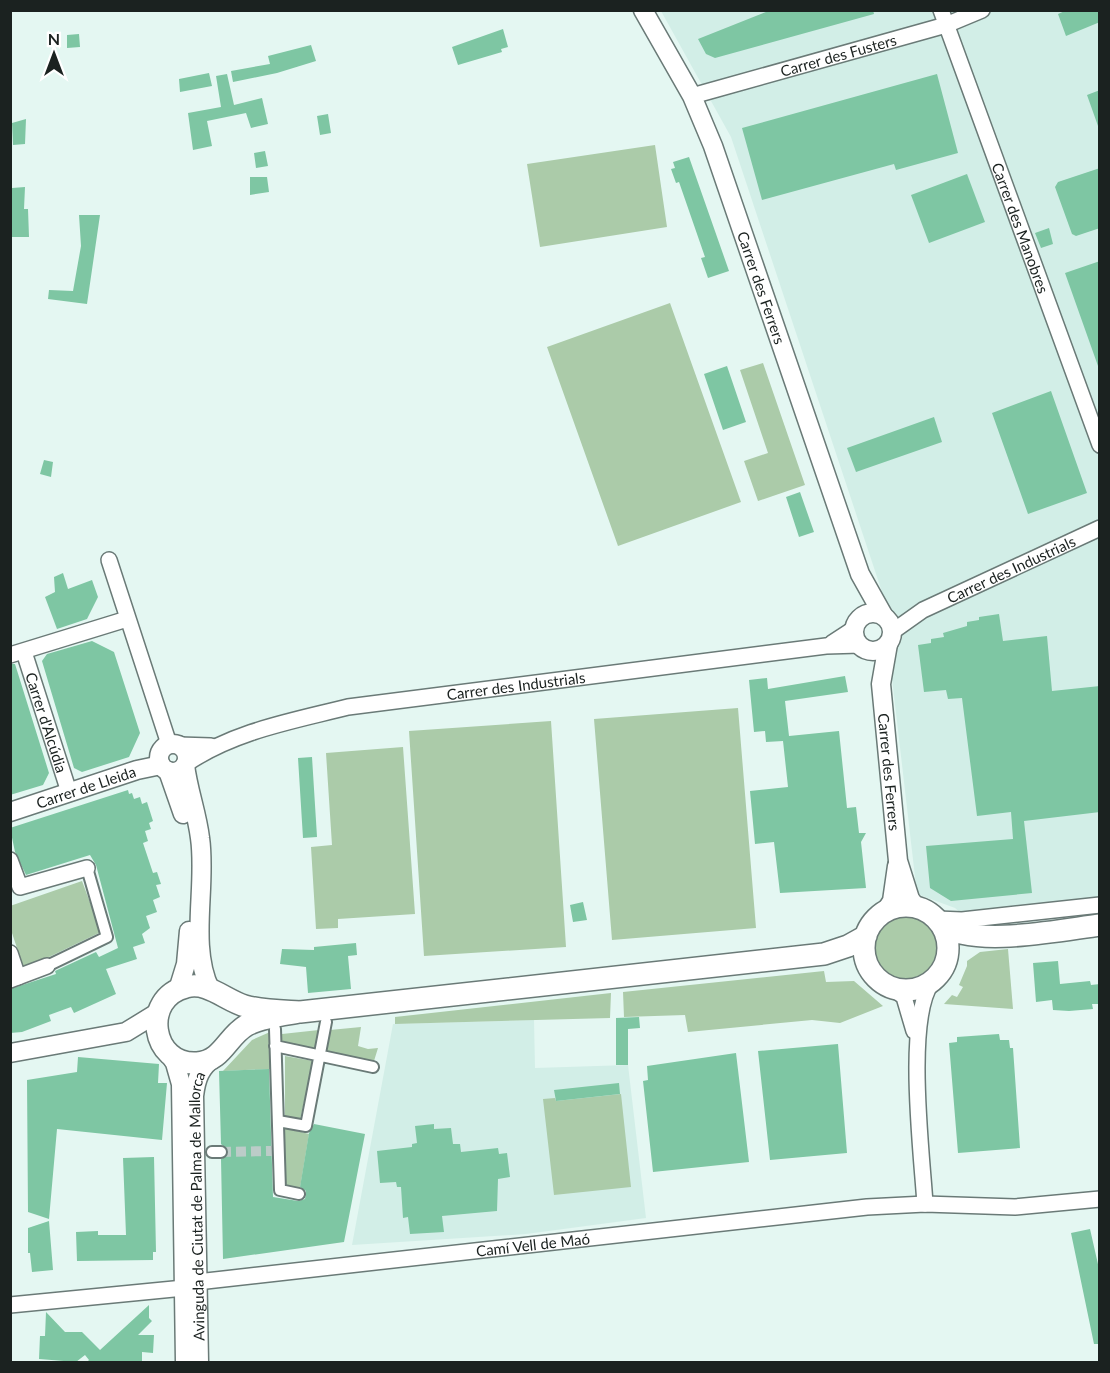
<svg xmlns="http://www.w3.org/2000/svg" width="1110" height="1373" font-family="Lato,sans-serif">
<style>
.built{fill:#d2eee7}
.green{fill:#abcba9}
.building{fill:#7ec6a3}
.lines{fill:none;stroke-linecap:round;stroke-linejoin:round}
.pedestrian-tunnel{stroke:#bcccc8;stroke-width:10;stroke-dasharray:10 5;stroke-linecap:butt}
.pedestrian-casing{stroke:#6a7a77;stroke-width:14}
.minor-casing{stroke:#6a7a77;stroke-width:18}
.tertiary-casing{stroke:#6a7a77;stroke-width:21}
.secondary-casing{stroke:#6a7a77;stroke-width:24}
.pedestrian{stroke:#fff;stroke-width:10}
.minor{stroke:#fff;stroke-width:15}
.tertiary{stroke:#fff;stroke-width:18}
.secondary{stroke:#fff;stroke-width:21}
.labels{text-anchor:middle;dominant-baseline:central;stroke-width:6;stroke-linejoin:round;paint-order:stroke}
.street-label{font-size:15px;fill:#1b2220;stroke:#fff}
</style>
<rect width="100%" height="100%" fill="#e4f7f2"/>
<path class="built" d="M 661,11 L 1099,11 L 1099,913 L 977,927 L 955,908 L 917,894 L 882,592 L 731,137 Z
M 534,1020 L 535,1068 L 628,1065 L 646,1218 L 526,1234 L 352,1245 L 393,1024 Z"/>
<path class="green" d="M 655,145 L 667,227 L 540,247 L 527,164 Z
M 670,303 L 741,502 L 618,546 L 547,347 Z
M 763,363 L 805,485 L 758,501 L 744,461 L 768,453 L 740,370 Z
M 738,708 L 756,928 L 612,940 L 594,719 Z
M 551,721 L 566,947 L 424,956 L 409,731 Z
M 403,747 L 415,914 L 338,919 L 338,928 L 316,929 L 311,847 L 332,845 L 326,753 Z
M 82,881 L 101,932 L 24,969 L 11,930 L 10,906 Z
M873 947a32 32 0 1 1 64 0a32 32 0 1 1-64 0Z
M 1008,949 L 1013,1009 L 944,1004 L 952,995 L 957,997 L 963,987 L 959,985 L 967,966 L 967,961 L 980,952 Z
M 824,971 L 826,982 L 854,981 L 883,1006 L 840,1023 L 812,1020 L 688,1032 L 685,1015 L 624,1017 L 623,992 Z
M 611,993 L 610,1018 L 395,1024 L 395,1017 Z
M 361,1027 L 358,1046 L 368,1049 L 378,1048 L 374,1061 L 326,1052 L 330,1030 Z
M 319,1030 L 314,1050 L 282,1044 L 282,1034 Z
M 270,1032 L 270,1069 L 223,1071 L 252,1040 Z
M 285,1056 L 313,1061 L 300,1120 L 285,1118 Z
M 621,1094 L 631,1187 L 554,1195 L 543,1099 L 555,1098 L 556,1101 Z
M 282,1127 L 309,1134 L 300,1188 L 284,1185 Z"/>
<path class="building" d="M 771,10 L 873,10 L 874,14 L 715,58 L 706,54 L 698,39 Z
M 1067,10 L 1100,10 L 1100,22 L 1066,36 L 1058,14 Z
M 503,29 L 508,47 L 501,49 L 502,52 L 458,65 L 452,47 Z
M 79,34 L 80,47 L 67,48 L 67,35 Z
M 311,45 L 316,61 L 277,73 L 233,82 L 231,71 L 270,64 L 268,56 Z
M 209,73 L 212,86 L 180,92 L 179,79 Z
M 227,74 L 234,105 L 262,98 L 268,124 L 251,128 L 246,113 L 207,121 L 212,146 L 193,150 L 188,113 L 221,107 L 216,76 Z
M 937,74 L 958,153 L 896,170 L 894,164 L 762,200 L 742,128 Z
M 1100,90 L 1100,125 L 1098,126 L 1087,95 Z
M 328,114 L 331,133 L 320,135 L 317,116 Z
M 26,119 L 25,144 L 13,145 L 12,123 Z
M 265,151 L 268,166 L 256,168 L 254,153 Z
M 689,157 L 729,271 L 708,278 L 701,258 L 705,257 L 679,182 L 676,183 L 671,169 L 675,168 L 673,162 Z
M 1100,168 L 1100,228 L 1076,236 L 1072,234 L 1055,187 L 1058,182 Z
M 967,174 L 985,222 L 929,243 L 911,195 Z
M 250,177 L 267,177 L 269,192 L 250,195 Z
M 25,187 L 24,209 L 28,209 L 29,237 L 10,237 L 12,188 Z
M 79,215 L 100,215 L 87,304 L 48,299 L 49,290 L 73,291 L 81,246 Z
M 1049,228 L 1053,244 L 1041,248 L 1035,233 Z
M 1100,261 L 1100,366 L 1098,366 L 1065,273 Z
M 727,366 L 746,422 L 723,430 L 704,374 Z
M 1051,391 L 1087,493 L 1028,514 L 992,413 Z
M 934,417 L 942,442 L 856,472 L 847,448 Z
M 44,460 L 53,462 L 51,477 L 40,474 Z
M 800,492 L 814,532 L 799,537 L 786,497 Z
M 63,573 L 68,589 L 92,580 L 98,597 L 87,619 L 57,629 L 45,597 L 55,592 L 54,577 Z
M 999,614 L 1003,641 L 1047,636 L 1052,691 L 1100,686 L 1100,812 L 1024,821 L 1032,893 L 951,901 L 930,888 L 926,846 L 1013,839 L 1011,812 L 977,816 L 962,698 L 948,699 L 946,690 L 924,692 L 918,645 L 931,643 L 931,639 L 944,637 L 943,633 L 967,626 L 967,622 L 979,620 L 979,617 Z
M 92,641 L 114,652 L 140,733 L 129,757 L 82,772 L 74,768 L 42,661 L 47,654 Z
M 10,664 L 15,664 L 49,773 L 43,785 L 10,795 Z
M 845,676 L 848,692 L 785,701 L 789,736 L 839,731 L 847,808 L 856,807 L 859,833 L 866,833 L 861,842 L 866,888 L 780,893 L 774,842 L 755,844 L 750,791 L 788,787 L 783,741 L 766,742 L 765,731 L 754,732 L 749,680 L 767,678 L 768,689 Z
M 312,757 L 317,837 L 303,838 L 298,758 Z
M 128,790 L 129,794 L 132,793 L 134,799 L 140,797 L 142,804 L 147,802 L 153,821 L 149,823 L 151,829 L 145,831 L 148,841 L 143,843 L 153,873 L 157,872 L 161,884 L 156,885 L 160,897 L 153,900 L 157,912 L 146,916 L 150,928 L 142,934 L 145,943 L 133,947 L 137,959 L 106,969 L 116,994 L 74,1013 L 71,1007 L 49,1015 L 51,1021 L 22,1032 L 10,1033 L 10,989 L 56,974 L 55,971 L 96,952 L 99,957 L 118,948 L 96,865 L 90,855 L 26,875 L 15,852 L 10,828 Z
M 583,902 L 587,920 L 573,922 L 570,905 Z
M 356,943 L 357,955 L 348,956 L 351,989 L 308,993 L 306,967 L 280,964 L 282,949 L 314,950 L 314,947 Z
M 1058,961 L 1060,984 L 1090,981 L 1091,985 L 1100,984 L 1100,1004 L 1092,1004 L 1093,1009 L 1069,1011 L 1053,1010 L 1052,1000 L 1036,1002 L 1033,963 Z
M 639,1017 L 640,1028 L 628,1029 L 628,1065 L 616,1065 L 616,1018 Z
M 999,1034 L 1000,1040 L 1009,1040 L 1010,1048 L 1013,1048 L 1020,1148 L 958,1153 L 949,1043 L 957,1042 L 957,1037 Z
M 838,1044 L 847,1153 L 770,1160 L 758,1051 Z
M 736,1053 L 749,1162 L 653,1172 L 643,1081 L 648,1080 L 647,1066 Z
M 78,1057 L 159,1064 L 158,1083 L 167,1083 L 162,1140 L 57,1129 L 49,1219 L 28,1212 L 27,1080 L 77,1072 Z
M 269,1069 L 273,1197 L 298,1201 L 305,1199 L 306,1191 L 300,1187 L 309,1133 L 314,1124 L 365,1134 L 344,1242 L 223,1259 L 221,1159 L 227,1156 L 228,1151 L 221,1144 L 219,1071 Z
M 619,1083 L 620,1094 L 556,1101 L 554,1090 Z
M 434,1124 L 434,1129 L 451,1128 L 453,1144 L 460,1144 L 461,1152 L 498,1148 L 499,1154 L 507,1153 L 510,1177 L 498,1179 L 497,1211 L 442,1216 L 444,1232 L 410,1234 L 408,1217 L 403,1218 L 401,1187 L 397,1187 L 396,1182 L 380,1183 L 377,1151 L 412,1147 L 412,1144 L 417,1143 L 415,1126 Z
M 154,1157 L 156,1252 L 153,1252 L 153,1260 L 77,1261 L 76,1232 L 98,1231 L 98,1235 L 126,1235 L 123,1158 Z
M 49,1221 L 53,1270 L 32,1272 L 30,1253 L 28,1253 L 28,1228 Z
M 1090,1229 L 1100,1273 L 1100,1344 L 1094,1344 L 1071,1233 Z
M 149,1305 L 149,1318 L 152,1321 L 138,1335 L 154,1335 L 153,1353 L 142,1352 L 142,1362 L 87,1362 L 89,1360 L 85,1355 L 76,1362 L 39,1359 L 40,1336 L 45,1336 L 46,1312 L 65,1332 L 82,1332 L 100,1350 Z"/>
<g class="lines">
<path class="pedestrian-tunnel" d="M 221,1152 L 272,1151"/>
<g class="pedestrian-casing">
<path id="pedestrian" d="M 47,966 L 107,937 L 87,868
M 275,1029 L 280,1190 L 299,1194
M 275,1046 L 373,1067
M 278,1121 L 306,1126 L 326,1022
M 212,1152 L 221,1152"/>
</g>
<g class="minor-casing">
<g id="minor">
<path id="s1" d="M 941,10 L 1100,445"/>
<path id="s2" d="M 692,96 L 946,25 L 982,10"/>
<path d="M 109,560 L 169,744"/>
<path id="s3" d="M 892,632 L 923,610 L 1100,528"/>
<path d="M 832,643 L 855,628"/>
<path id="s4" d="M 24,652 L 69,792"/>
<path d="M 10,655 L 127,619"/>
<path d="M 179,745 L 211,746"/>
<path id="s5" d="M 186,764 C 234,731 293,721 348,707 L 826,646 L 860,645"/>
<path d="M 10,860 L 20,887 L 87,868"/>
<path d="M 937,919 L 962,920 L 1100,905"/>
<path d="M 10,953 L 18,977"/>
<path d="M 10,980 L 47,966"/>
<path d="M 894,989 L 904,997 L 914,1031"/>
<path d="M 925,1204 C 922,1155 905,1019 932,982"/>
<path id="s6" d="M 197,1282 L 867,1207 L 925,1204 L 1015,1207 L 1100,1199"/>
<path d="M 10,1305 L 184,1288"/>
</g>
</g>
<g class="tertiary-casing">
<g id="tertiary">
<path id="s7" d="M 643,10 L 692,96 L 713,146 L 860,574 L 883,615"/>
<circle cx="873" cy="632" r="19"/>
<path id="s8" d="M 888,644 L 881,684 L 898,861 L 910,899 L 916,907"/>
<circle cx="173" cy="758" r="14"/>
<path d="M 185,765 C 188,790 197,813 200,838 C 207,886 189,945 210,989"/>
<path d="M 168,771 L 183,814"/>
<path id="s9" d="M 10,812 L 137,770 L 161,765"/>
<path d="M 885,912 L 892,901 L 897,866"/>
<path d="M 178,990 L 186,964 L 189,931"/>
<path d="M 10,1053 L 126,1032 L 157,1013"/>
<path d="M 169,1054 L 175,1063 L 181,1084 L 185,1362"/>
<path id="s10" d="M 199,1362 L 194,1096 C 196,1079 200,1067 215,1057"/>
</g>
</g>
<g class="secondary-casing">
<path id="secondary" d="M864 948a42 42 0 1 1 84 0a42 42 0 1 1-84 0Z
M 942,925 C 974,948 1060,930 1100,925
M 300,1012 C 282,1011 263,1011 245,1006 C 225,1000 207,981 186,987 C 141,998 151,1066 197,1063 C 223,1061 227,1036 247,1025 C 262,1017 283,1015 300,1012 L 824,954 L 848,946 L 866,936"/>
</g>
<use href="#pedestrian" class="pedestrian"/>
<use href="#minor" class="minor"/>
<use href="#tertiary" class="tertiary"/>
<use href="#secondary" class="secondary"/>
</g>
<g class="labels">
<g class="street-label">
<text stroke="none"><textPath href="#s2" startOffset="152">Carrer des Fusters</textPath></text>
<text stroke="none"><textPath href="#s1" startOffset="232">Carrer des Manobres</textPath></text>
<text stroke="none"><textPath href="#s7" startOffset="303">Carrer des Ferrers</textPath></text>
<text stroke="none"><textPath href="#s3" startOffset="135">Carrer des Industrials</textPath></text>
<text stroke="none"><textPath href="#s5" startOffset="342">Carrer des Industrials</textPath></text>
<text stroke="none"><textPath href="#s4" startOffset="74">Carrer d'Alcúdia</textPath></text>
<text stroke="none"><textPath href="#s8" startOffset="129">Carrer des Ferrers</textPath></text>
<text stroke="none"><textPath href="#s9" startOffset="80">Carrer de Lleida</textPath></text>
<text stroke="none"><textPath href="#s10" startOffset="156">Avinguda de Ciutat de Palma de Mallorca</textPath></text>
<text stroke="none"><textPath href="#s6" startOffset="338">Camí Vell de Maó</textPath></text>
</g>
</g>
<rect width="1110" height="1373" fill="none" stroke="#1b2220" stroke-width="24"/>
<g transform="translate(54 54)" stroke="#ffffff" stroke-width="4.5" paint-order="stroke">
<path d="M0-4.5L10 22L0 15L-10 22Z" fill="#1b2220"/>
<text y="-9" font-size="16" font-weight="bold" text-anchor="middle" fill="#1b2220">N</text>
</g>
</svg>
